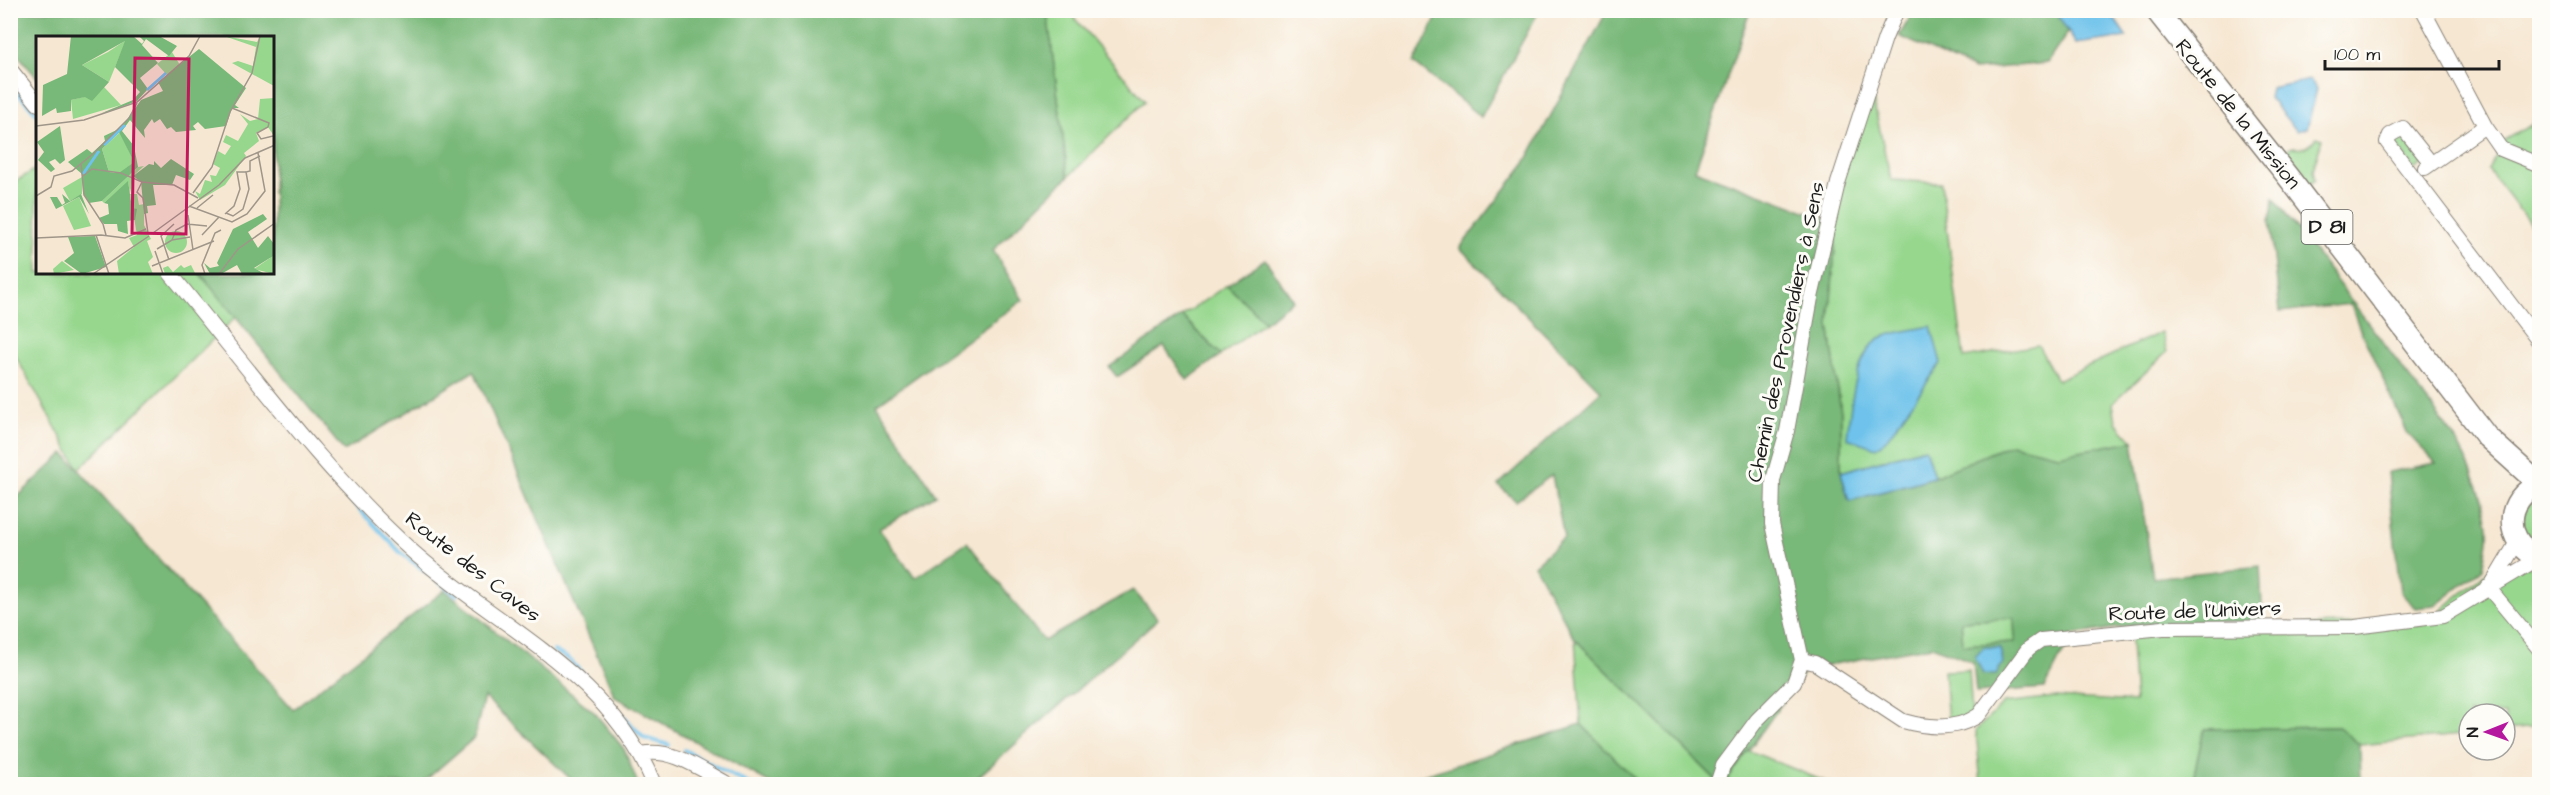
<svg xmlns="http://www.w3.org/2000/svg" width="2550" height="795" font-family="'Architects Daughter',sans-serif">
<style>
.green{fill:#96d78d;stroke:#597a54;stroke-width:1.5}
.forest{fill:#78b878;stroke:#4a6a4a;stroke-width:1.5;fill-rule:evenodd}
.water{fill:#6ec2eb;stroke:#456f84;stroke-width:1.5}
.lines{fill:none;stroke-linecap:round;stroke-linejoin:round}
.stream{stroke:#6ec2eb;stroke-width:4}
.street-casing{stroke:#898277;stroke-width:16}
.primary-casing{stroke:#898277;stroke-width:24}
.street{stroke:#fff;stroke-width:14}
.primary{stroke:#fff;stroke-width:21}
.labels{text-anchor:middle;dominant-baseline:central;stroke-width:6;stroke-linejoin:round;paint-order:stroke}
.shield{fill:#fdfcf7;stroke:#605f5e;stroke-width:1.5}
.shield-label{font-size:20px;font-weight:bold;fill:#1c1c1c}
.street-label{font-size:21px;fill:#1c1c1c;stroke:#fdfcf7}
.inset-river{fill:none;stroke:#6ec2eb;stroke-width:3}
.inset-road{fill:none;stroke:#9f9689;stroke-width:1.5}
.view{fill:#c2185b;fill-opacity:0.15;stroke:#c2185b;stroke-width:3}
.inset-edge{fill:none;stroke:#1c1c1c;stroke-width:3}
</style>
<rect width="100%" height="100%" fill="#fdfcf7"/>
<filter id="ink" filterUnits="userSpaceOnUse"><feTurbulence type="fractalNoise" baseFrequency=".0167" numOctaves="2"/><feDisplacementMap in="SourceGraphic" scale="12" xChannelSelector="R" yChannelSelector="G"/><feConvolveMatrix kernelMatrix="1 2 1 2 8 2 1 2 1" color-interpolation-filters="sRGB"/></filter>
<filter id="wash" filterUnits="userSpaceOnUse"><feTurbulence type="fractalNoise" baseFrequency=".008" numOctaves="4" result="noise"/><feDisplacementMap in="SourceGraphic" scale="24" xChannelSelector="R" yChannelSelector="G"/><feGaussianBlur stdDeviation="1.35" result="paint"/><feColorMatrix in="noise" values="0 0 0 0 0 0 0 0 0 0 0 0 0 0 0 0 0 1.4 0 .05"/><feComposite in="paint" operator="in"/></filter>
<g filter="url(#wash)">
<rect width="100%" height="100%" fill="#f6e7d2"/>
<path class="green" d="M 1047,11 L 1074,11 L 1071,14 L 1145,101 L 1068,177 Z
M 1870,86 L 1891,180 L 1941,183 L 1964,358 L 2038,345 L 2057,380 L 2162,332 L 2167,352 L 2113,403 L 2116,422 L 2133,441 L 2058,455 L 2011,444 L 1934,477 L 1925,448 L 1841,472 L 1841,413 L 1829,324 L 1837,223 L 1828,218 Z
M 2539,109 L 2539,235 L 2488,170 L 2505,140 L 2532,125 Z
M 2401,133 L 2424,163 L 2414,170 L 2392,140 Z
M 2317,137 L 2322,139 L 2313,170 L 2315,180 L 2310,184 L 2285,152 L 2290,147 C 2302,148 2310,149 2317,137 Z
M 37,168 L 38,273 L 199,273 L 236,317 L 79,469 L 11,348 L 10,185 Z
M 1227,285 L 1265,322 L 1221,355 L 1182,316 Z
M 2539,497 L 2539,547 C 2519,535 2516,509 2539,497 Z
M 2539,566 L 2539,727 L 2505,730 L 2505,714 L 2469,714 L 2469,734 L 2360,745 L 2338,727 L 2204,729 L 2192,784 L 1981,784 L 1976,730 L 2004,703 L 2055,697 L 2135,702 L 2130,627 L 2147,623 L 2263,626 L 2355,624 L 2436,614 L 2493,567 Z
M 2014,618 L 2015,642 L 1963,645 L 1961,621 Z
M 1575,639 L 1720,784 L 1640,784 L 1581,724 Z
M 1969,670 L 1972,716 L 1948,723 L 1944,671 Z
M 1747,750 L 1831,784 L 1725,784 Z"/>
<path class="forest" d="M 10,11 L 1047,11 L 1068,177 L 993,250 L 1023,300 L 877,405 L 936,495 L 879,529 L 915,578 L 967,542 L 1044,641 L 1133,590 L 1158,619 L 970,784 L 772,784 L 615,697 L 474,371 L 344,451 L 200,273 L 273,273 L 273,38 L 38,38 L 37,78 L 11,46 Z
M 1440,11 L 1539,11 L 1481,117 L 1414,63 Z
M 1607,11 L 1750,11 L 1695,170 L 1837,223 L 1829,324 L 1841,413 L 1841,472 L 1849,501 L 1934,477 L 2011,444 L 2058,455 L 2133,441 L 2153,578 L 2260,566 L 2263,626 L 2147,623 L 2072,635 L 2045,688 L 1976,693 L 1973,662 L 1932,646 L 1806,669 L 1725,784 L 1720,784 L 1575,639 L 1534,565 L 1564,538 L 1552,475 L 1516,501 L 1498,485 L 1601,391 L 1460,248 L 1524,165 ZM 2014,618 L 2015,642 L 1963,645 L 1961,621 Z
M 1914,11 L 2071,11 L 2077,19 L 2047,63 L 1974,70 L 1899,36 Z
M 2274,198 L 2452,434 C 2468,460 2491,509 2488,540 C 2487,550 2485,559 2483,568 L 2435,606 L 2415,608 L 2400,592 L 2388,472 L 2436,463 L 2408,434 L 2359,327 L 2351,304 L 2280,312 L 2270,221 Z
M 1265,259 L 1293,300 L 1265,322 L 1227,285 Z
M 1182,316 L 1221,355 L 1187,380 L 1164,346 L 1117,377 L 1109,367 Z
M 64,453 L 293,709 L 445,590 L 595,713 L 624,749 L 638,784 L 576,784 L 484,697 L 474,738 L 421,784 L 11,784 L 11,503 Z
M 1581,724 L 1640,784 L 1518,784 L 1513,779 L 1497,784 L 1397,784 Z
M 2339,727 L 2360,745 L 2361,784 L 2192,784 L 2204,729 Z"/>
<path class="water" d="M 2055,11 L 2109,11 L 2127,37 L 2076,44 Z
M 2310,80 L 2317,89 L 2307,128 L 2297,131 L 2269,98 L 2271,88 Z
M 1931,326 L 1941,363 L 1886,440 L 1876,448 L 1847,438 C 1850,410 1855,353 1880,338 C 1894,331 1915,330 1931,326 Z
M 1925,448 L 1934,477 L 1849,501 L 1841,472 Z
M 1984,647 L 2000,648 L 2003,662 L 1996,675 L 1983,674 L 1975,657 Z"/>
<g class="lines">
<path class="stream" d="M 10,84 L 38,115
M 343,492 L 401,553 L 457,595
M 554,651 L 569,659 L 585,676
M 595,687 L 644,738 L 669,745
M 684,750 L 749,784"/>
</g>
</g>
<g filter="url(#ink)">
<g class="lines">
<g class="street-casing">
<path id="street" d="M 2423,10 L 2485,126 L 2501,149 L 2540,165
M 10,69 L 38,104
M 2431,163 L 2403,128 L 2390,135 L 2387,142 L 2540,343
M 2425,168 L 2485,126
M 170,273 C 248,367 321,469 412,551 C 497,627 608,672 654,784
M 2492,584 L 2517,542
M 2488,587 L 2540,650
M 1802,660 L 1815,663 L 1903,721 C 1928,728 1957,730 1979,715 L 2028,649 L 2041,640 L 2163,628 L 2355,627 L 2443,616 L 2539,558
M 641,754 C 673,747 701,770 728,784
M 1717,784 L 1723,766 L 1757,720 L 1794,683 L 1802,660 L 1772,524 L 1773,480 L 1787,431 L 1811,298 L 1838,183 L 1885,38 L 1897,10"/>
</g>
<g class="primary-casing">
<path id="primary" d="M 2156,10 L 2289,178 L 2487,437 L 2539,484
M 2540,484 C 2503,498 2503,544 2540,558"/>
</g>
<use href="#street" class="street"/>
<use href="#primary" class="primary"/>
</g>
</g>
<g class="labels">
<rect class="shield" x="2301.5" y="210" width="51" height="34" rx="4.5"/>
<g class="shield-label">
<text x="2327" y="227">D 81</text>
</g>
<g class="street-label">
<text transform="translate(2238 114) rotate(51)">Route de la Mission</text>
<text transform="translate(1786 332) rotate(-78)">Chemin des Provendiers à Sens</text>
<text transform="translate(473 567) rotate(38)">Route des Caves</text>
<text transform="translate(2195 611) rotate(-2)">Route de l'Univers</text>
</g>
</g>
<g transform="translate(36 36)">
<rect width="238" height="238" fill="#f6e7d2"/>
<path d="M 188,0 L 221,6 L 224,0 L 238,0 L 238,50 L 196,27 L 202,25 L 217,30 L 220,11 ZM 90,4 L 73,46 L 46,29 L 72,16 ZM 136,16 L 144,29 L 131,39 L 121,28 ZM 68,51 L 85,69 L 37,83 L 35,64 L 60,58 ZM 238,62 L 238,100 L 232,91 L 220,97 L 223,105 L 208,117 L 210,120 L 189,149 L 164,164 L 159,155 L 164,158 L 169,144 L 176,146 L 174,139 L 180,140 L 184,132 L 177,128 L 182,115 L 189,119 L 195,110 L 187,106 L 190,99 L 202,105 L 212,88 L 204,78 L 214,85 L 222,83 L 224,63 ZM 84,96 L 98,126 L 84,137 L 73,136 L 66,113 ZM 108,130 L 97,140 L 94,158 L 101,158 L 103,169 L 108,168 L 108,189 L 115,203 L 111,205 L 117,221 L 112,226 L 117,238 L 83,238 L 81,225 L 98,211 L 93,202 L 101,199 L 92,146 L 68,167 L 66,165 L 102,131 ZM 46,141 L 46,158 L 34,165 L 27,152 ZM 43,161 L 55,190 L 38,194 L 27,170 ZM129 206a11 11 0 1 1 22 0a11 11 0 1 1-22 0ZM 238,206 L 238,238 L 218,233 L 234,222 ZM 26,225 L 38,234 L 18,238 L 17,233 ZM 145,229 L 148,232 L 155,229 L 159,237 L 129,238 L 127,232 L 132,230 L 137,236 Z" fill="#96d78d"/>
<path d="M 35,0 L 97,0 L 106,8 L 108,5 L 103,0 L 123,0 L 141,10 L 133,20 L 110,3 L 106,9 L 122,27 L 104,42 L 112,53 L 101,65 L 75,75 L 66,77 L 97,64 L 104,56 L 79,31 L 89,5 L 46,29 L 73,46 L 56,65 L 49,61 L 35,64 L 35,75 L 21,77 L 20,72 L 6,80 L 7,49 L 31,38 ZM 163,13 L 210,52 L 199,69 L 203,72 L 196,72 L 190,90 L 169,93 L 162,86 L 157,90 L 160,94 L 140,96 L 135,91 L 131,93 L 124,83 L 118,87 L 116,83 L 108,94 L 109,102 L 94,84 L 86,95 L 98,110 L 102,131 L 66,165 L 53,167 L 47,157 L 46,138 L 32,126 L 51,113 L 56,117 L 69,105 L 68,100 L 85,92 L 105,64 L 127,55 L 122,46 ZM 83,96 L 98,126 L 83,137 L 73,136 L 66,113 ZM 24,90 L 29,124 L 24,128 L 19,123 L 13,126 L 19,133 L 15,136 L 2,124 L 8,116 L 1,106 ZM 135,123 L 158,138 L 154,144 L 140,139 L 136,149 L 117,149 L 120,169 L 111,170 L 112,177 L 108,178 L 105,146 L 97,140 L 113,128 L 118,129 L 118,125 L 125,132 ZM 92,145 L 96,172 L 101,173 L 99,184 L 91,185 L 92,198 L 82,195 L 81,188 L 68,188 L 63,182 L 73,178 L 72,168 L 68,167 ZM 26,158 L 34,165 L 45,158 L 53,178 L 43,161 L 20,173 L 14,161 L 21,161 L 26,169 L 29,167 ZM 227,178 L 231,183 L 212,196 L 222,212 L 232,200 L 238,208 L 237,220 L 218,232 L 229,238 L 206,238 L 201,229 L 185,238 L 174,238 L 168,227 L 174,232 L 183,230 L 181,227 L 197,193 ZM 59,200 L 70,231 L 46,238 L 28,225 L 38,217 L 32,201 Z" fill="#78b878" fill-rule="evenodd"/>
<path class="inset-river" d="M 111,54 L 130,37M 68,109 L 89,89M 47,138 L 63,115"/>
<path class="inset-road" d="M 196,72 L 233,87 L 232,91 L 221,97 L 225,103 L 237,100M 0,90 L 48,84 L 101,66 L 153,20 L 164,0M 45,128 L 48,159 L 67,188 L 70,199M 47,140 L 56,133 L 85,137 L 106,146 L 138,149 L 162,162M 106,146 L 101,156 L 107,162 L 112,197M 157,157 L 176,131 L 194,76 L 216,37 L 224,0M 0,160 L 15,151 L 18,140 L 36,135 L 58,117 L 93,82 L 101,67M 153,170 L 196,186 L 211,178 L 229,155 L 222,117M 161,172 L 177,159M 190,177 L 197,180 L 207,173 L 213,153 L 210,136 L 214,135 L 214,125 L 224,120M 189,178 L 198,170 L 204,153 L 201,136 L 210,136M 152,179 L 157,214M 117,197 L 183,149 L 209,122 L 239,109M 60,199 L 73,238M 166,199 L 183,181M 0,202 L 65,199 L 89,202 L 110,193M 136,204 L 140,194 L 151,188 L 171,190M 121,213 L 136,204 L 154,201M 119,215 L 127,238M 133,224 L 125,200 L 138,188M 116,230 L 178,205M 57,238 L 113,200M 169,238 L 166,229 L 179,197 L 185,194M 183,238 L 202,213 L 239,187"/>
<path class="view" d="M 99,22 L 153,23 L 150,198 L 96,197 Z"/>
<rect width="238" height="238" class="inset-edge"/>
</g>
<rect width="2550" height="795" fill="none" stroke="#fdfcf7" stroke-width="36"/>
<g transform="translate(2487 732) rotate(269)"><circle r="28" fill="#fdfcf7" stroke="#a3a29f" stroke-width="1.5"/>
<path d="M0-4.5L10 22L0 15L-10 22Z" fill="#b5179e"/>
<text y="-9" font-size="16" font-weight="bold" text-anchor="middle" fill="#1c1c1c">N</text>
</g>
<path d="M2325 60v9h174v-9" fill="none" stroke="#1c1c1c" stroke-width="3"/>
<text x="2334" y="60" font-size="18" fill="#1c1c1c" stroke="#fdfcf7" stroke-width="4.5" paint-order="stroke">100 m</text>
</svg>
